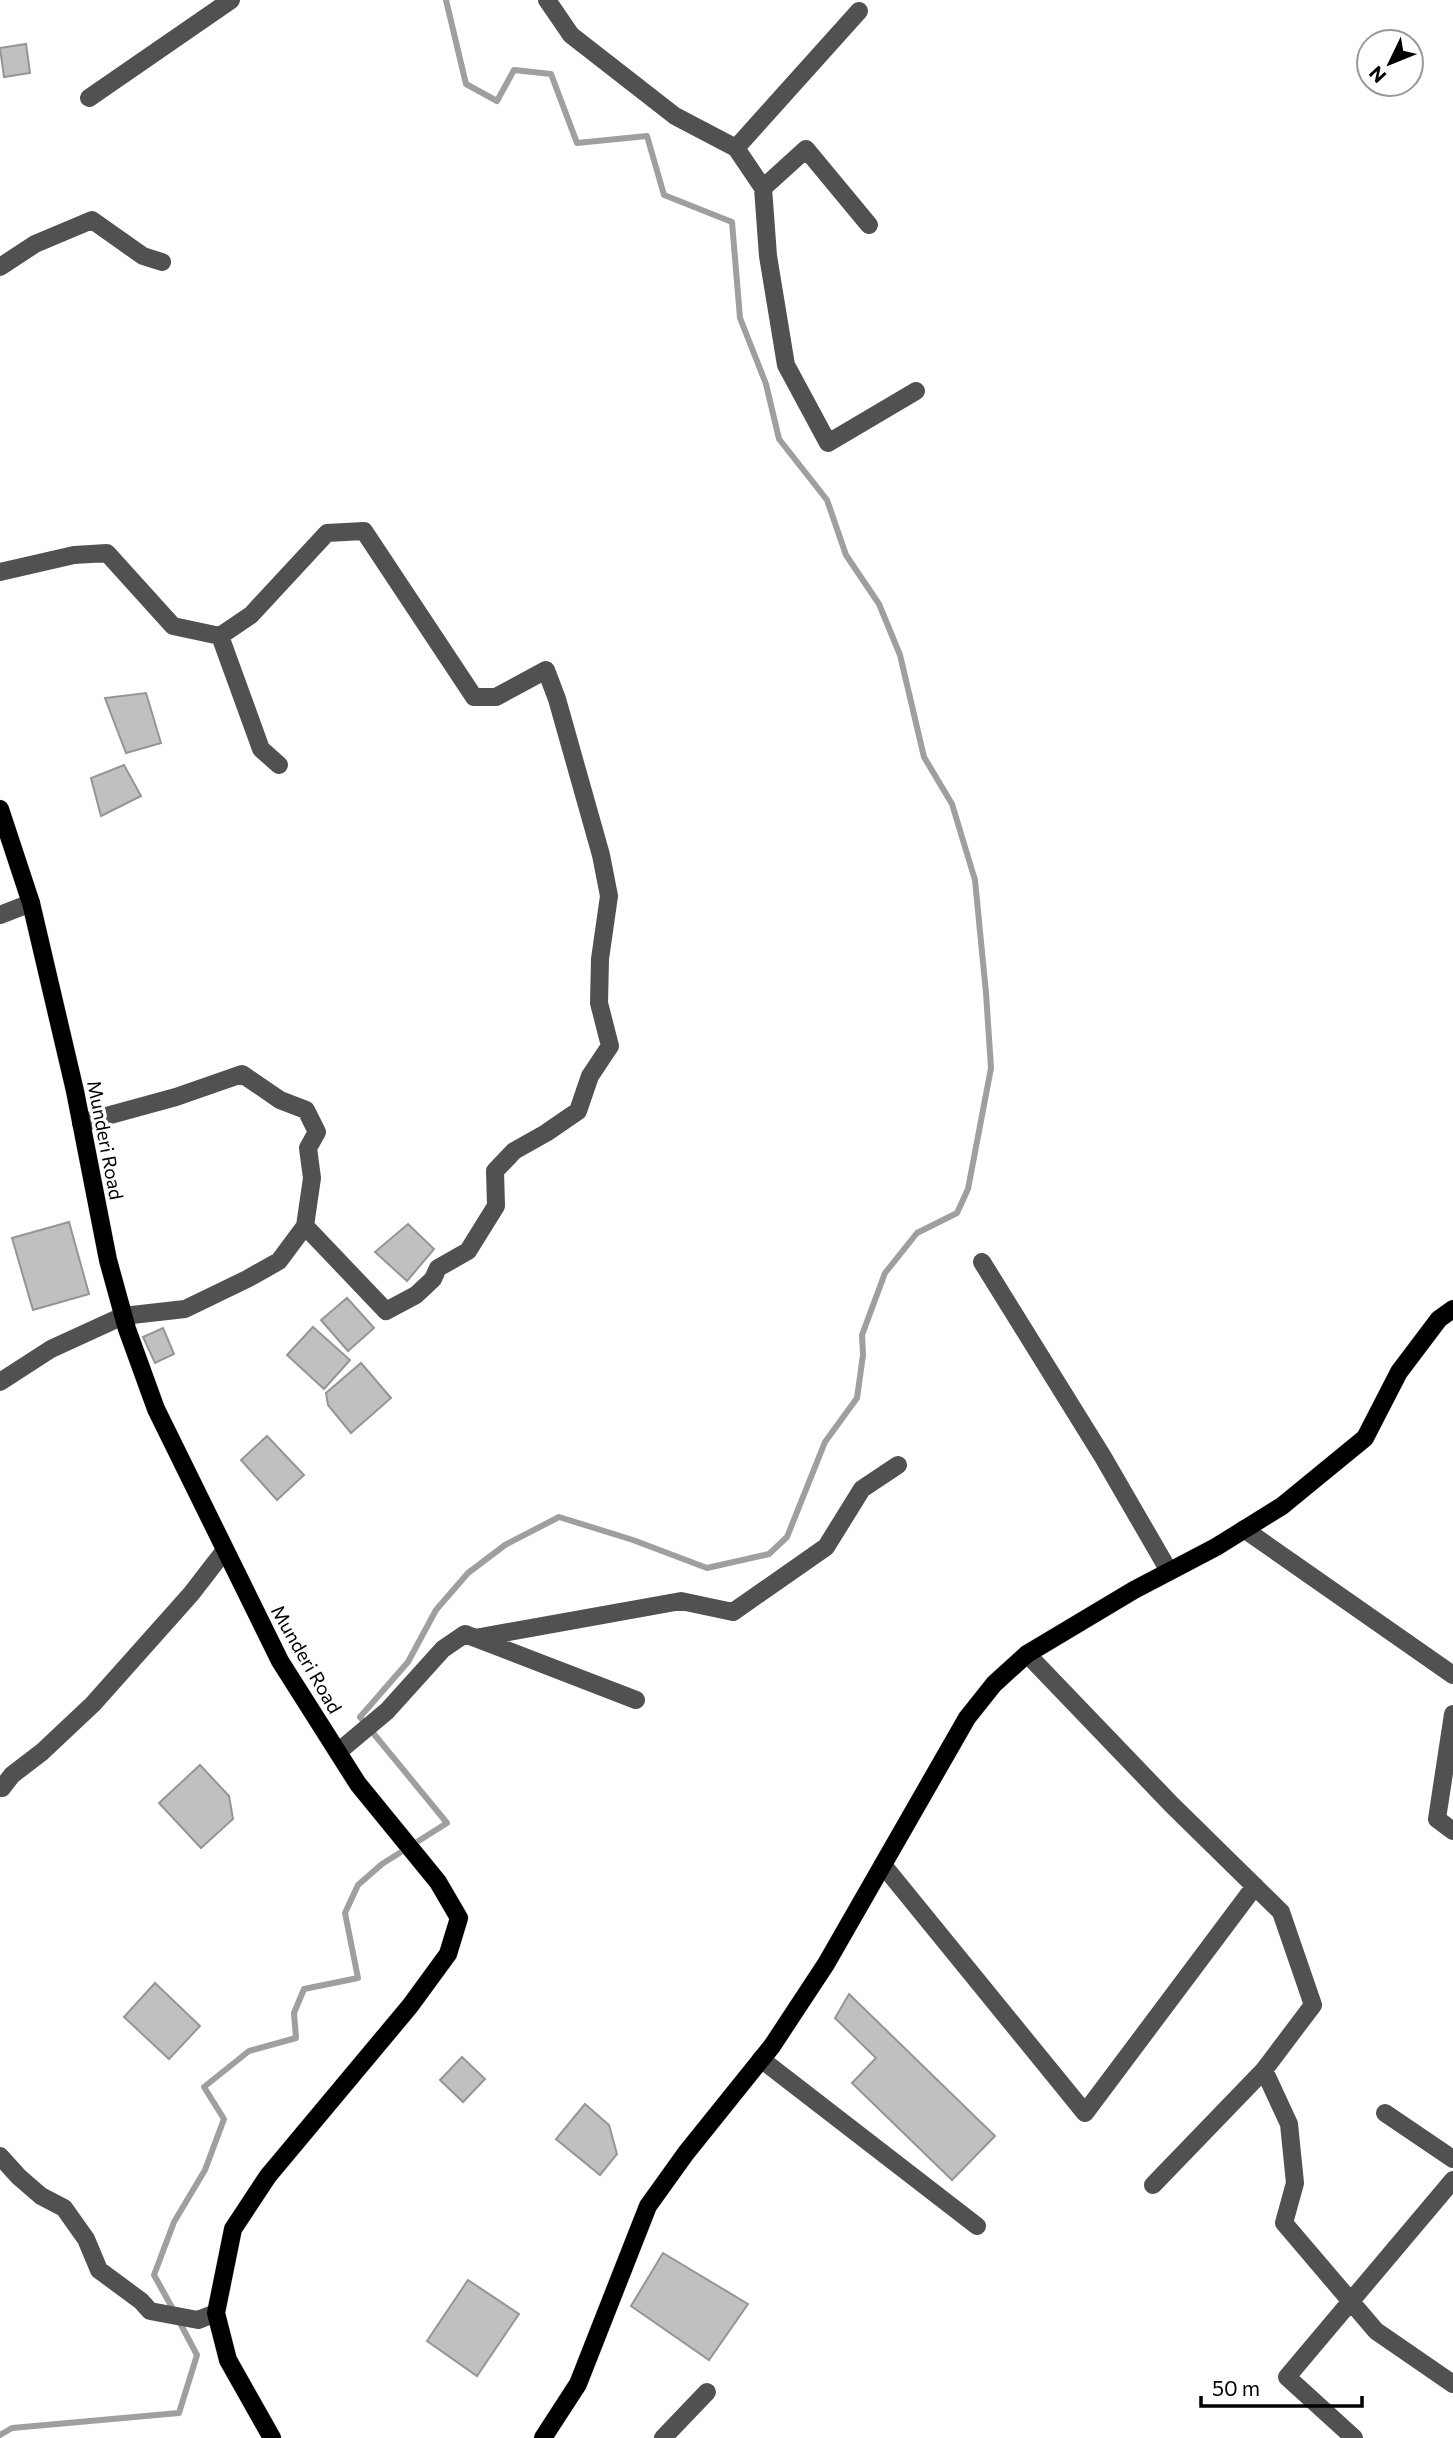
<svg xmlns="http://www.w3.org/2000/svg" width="1453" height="2438" font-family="Commissioner,sans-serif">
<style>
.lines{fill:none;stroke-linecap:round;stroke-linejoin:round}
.stream{stroke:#9f9f9f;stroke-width:6}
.building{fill:#c0c0c0;stroke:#959595;stroke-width:2}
.major-casing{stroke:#dbdbdb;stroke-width:19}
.minor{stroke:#515151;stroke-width:18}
.major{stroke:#000;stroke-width:18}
.labels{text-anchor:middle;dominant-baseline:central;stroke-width:7;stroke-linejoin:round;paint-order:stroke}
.street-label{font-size:19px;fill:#000;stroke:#fff}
</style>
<rect width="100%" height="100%" fill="#fff"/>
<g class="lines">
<path class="stream" d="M 174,2311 L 154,2275 L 174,2222 L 205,2170 L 224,2119 L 204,2087 L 249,2051 L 296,2038 L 294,2013 L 304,1989 L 358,1978 L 345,1913 L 358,1885 L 382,1864 L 447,1823 L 360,1717 L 408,1662 L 436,1610 L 468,1573 L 505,1545 L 559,1517 L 633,1540 L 707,1568 L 769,1554 L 787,1537 L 825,1442 L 857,1398 L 863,1355 L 862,1335 L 885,1273 L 917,1233 L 957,1213 L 968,1189 L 991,1068 L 986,993 L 975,880 L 952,804 L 924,757 L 900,655 L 879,604 L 846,555 L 827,500 L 779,439 L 766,384 L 740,318 L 732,222 L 664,195 L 647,136 L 577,143 L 551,74 L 514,70 L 497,101 L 466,84 L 446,0
M 0,2435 L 12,2428 L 179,2413 L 197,2355 L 179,2321"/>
</g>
<path class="building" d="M 26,44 L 30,73 L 4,77 L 0,48 Z
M 146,693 L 161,743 L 126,753 L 105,698 Z
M 124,765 L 141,796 L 101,816 L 91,778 Z
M 69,1222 L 89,1294 L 33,1310 L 12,1238 Z
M 408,1224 L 434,1249 L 407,1281 L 375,1252 Z
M 347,1298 L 374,1328 L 348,1351 L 321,1320 Z
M 313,1327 L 350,1360 L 324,1389 L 287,1355 Z
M 163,1328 L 174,1354 L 155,1363 L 143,1337 Z
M 361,1363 L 391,1398 L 351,1433 L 328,1405 L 326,1393 Z
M 267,1436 L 304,1475 L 277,1500 L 241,1460 Z
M 200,1765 L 229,1796 L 233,1819 L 201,1848 L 159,1803 Z
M 155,1983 L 200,2026 L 169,2059 L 124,2017 Z
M 849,1994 L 995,2136 L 952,2180 L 852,2083 L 876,2058 L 835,2018 Z
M 462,2057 L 485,2079 L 463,2102 L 440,2080 Z
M 585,2104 L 609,2125 L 617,2154 L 600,2175 L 556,2139 Z
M 663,2253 L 748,2304 L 709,2360 L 631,2306 Z
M 468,2280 L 519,2314 L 477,2376 L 427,2341 Z"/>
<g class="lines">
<g class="major-casing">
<path id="major" d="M 0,809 L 31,903 L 75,1091 L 108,1260 L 127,1329 L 156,1409 L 280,1661 L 358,1784 L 438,1882 L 459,1918 L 448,1954 L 410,2006 L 268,2176 L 233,2229 L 216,2313 L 228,2360 L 272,2438
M 543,2438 L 578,2384 L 648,2206 L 686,2153 L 772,2046 L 826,1964 L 967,1718 L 994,1684 L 1027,1654 L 1134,1590 L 1216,1547 L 1282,1506 L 1365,1438 L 1399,1372 L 1439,1319 L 1453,1309"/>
</g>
<path class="minor" d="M 547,0 L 571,35 L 675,116 L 736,148 L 763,188 L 768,256 L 786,365 L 828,443 L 916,391
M 89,98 L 231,0
M 736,148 L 859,11
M 763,188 L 806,149 L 869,225
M 0,267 L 35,244 L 92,220 L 143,256 L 162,262
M 0,572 L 74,555 L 107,553 L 173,626 L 220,636 L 251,615 L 327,533 L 364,531 L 474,697 L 496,697 L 546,670 L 557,699 L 601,855 L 609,896 L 600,959 L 599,1003 L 610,1046 L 590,1076 L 578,1111 L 546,1133 L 514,1151 L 495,1171 L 496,1206 L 468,1251 L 438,1268 L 433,1279 L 416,1295 L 386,1311 L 305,1226 L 312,1178 L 308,1148 L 317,1132 L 306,1110 L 280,1100 L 242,1074 L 176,1097 L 81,1123
M 220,636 L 261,749 L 279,765
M 0,915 L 31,903
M 982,1262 L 1103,1457 L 1169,1571
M 0,1382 L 51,1349 L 123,1316 L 185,1309 L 247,1279 L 279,1261 L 305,1226
M 1244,1529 L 1453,1675
M 475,1638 L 681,1601 L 733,1612 L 826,1547 L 862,1489 L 898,1465
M 1027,1654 L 1172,1805 L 1281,1912 L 1313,2005 L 1264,2070 L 1289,2124 L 1295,2183 L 1284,2223 L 1376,2331 L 1453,2384
M 1453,1714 L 1437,1819 L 1453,1831
M 338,1752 L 387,1711 L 443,1649 L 465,1634 L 636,1700
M 0,1785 L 2,1788 L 12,1775 L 42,1752 L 93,1704 L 191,1594 L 225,1550
M 883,1865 L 1085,2113 L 1255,1886
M 761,2059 L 977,2226
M 1385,2113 L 1453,2159
M 0,2156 L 19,2177 L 41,2196 L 64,2208 L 86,2239 L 99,2270 L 141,2301 L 150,2311 L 198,2320 L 216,2313
M 1153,2185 L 1264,2070
M 663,2438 L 707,2392
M 1354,2438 L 1287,2377 L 1453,2180"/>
<use href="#major" class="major"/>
</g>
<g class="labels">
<g class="street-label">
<text transform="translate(106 1140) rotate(79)">Munderi Road</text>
<text transform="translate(307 1659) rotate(60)">Munderi Road</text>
</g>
</g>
<g transform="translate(1390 63) rotate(227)"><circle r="33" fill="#ffffff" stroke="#999999" stroke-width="2"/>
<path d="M0-5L12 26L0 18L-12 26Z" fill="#000000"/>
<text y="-10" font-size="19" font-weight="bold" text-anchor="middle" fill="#000000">N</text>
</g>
<path d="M1201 2396v10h161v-10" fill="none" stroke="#000000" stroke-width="3.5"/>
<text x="1212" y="2396" font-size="21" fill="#000000" stroke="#ffffff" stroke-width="5" paint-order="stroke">50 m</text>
</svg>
